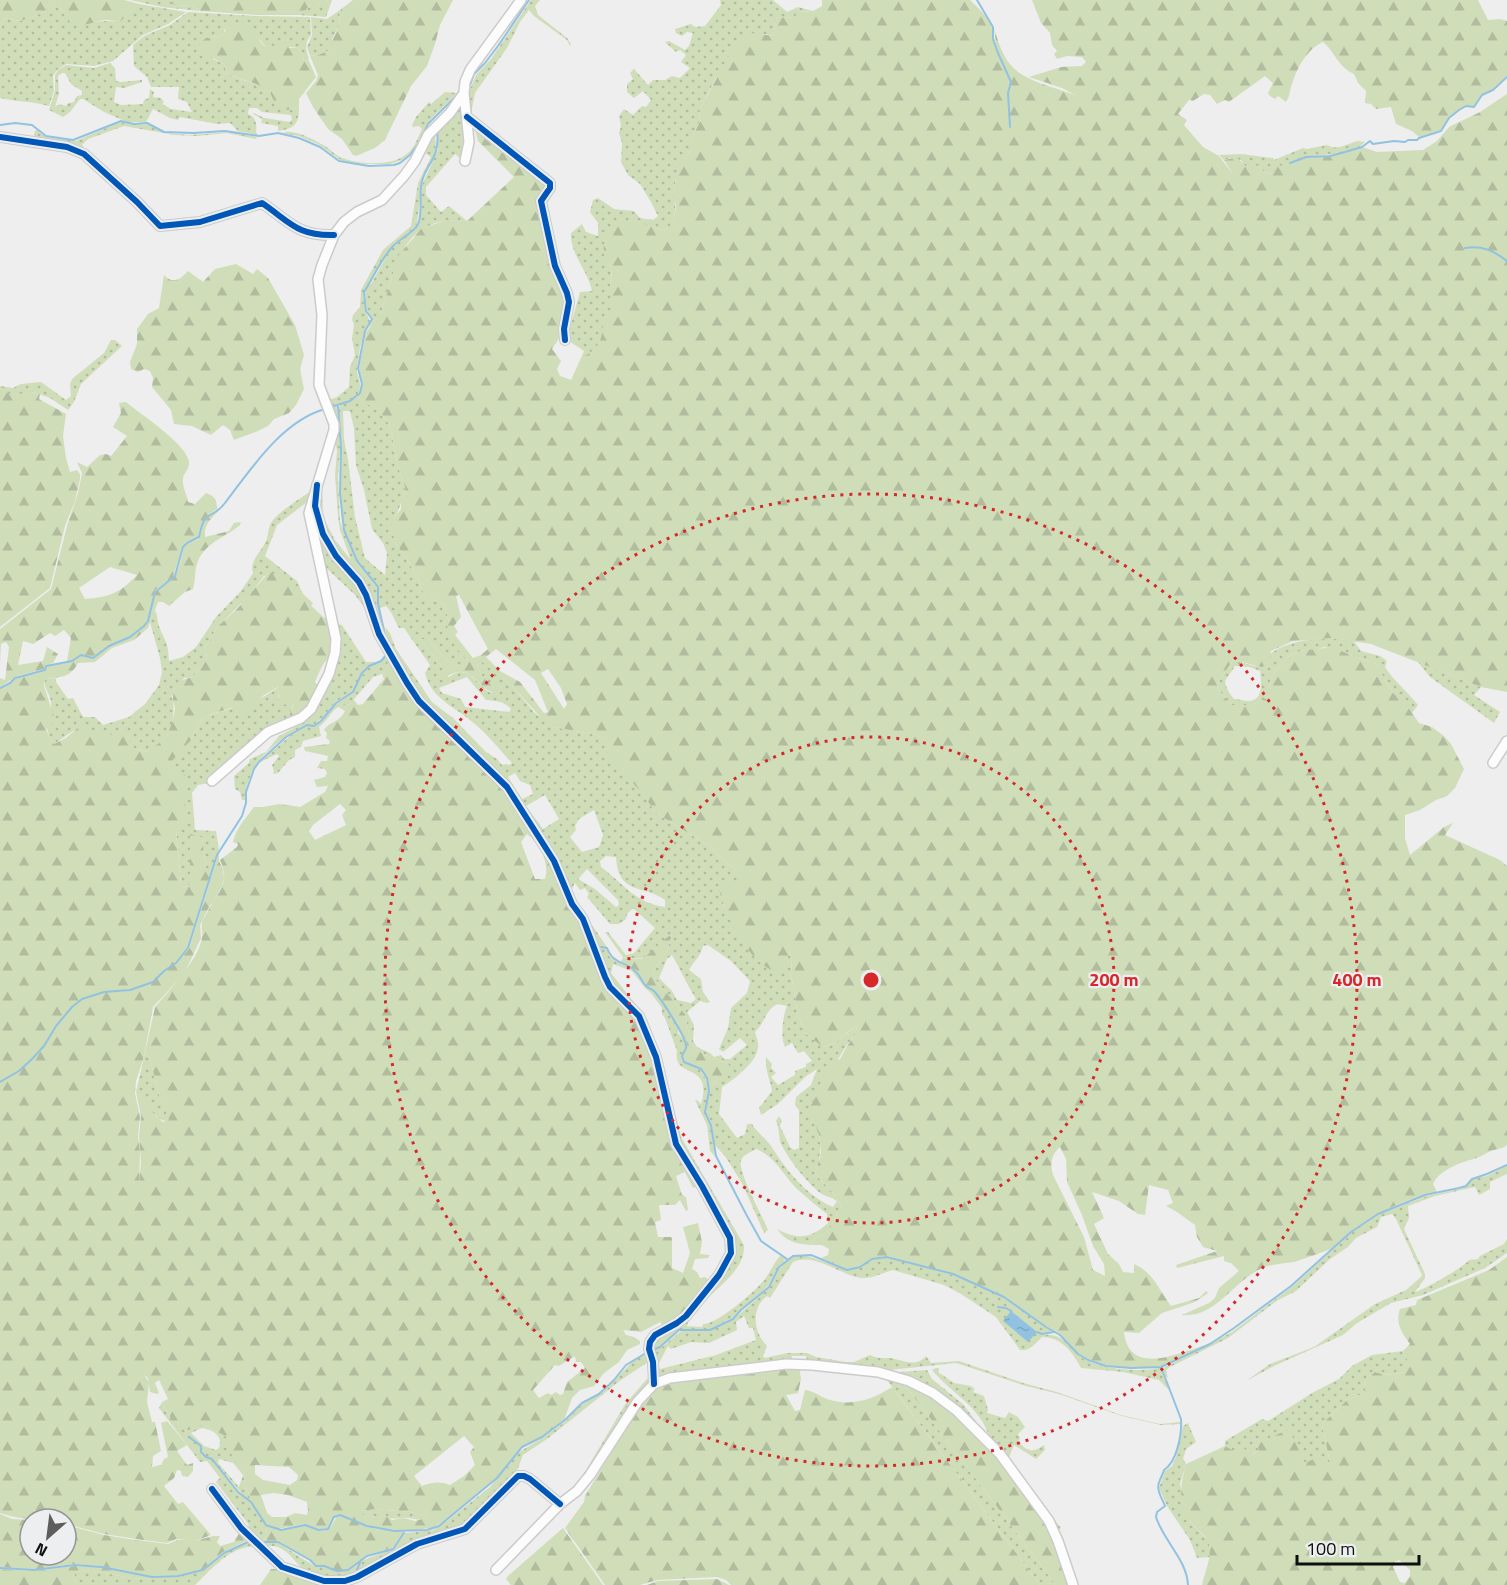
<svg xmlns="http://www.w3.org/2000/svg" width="1507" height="1585" font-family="'Titillium Web',sans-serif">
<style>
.grass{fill:url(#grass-dots);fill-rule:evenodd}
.forest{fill:url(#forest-firs);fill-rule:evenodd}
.water{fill:url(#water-ripples)}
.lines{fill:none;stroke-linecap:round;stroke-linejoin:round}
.stream{stroke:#92c2e1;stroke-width:2}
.minor-casing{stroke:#cbcbcb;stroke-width:12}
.minor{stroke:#fcfcfc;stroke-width:9}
.cycleway-casing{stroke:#edeeef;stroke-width:10}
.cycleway{stroke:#0057b8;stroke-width:6}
.ring{fill:none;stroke:#d62828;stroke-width:3;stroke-dasharray:3 6}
.centre{fill:#d62828;stroke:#edeeef;stroke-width:3}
.ring-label{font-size:18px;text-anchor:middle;font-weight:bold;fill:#d62828;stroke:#edeeef;stroke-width:4.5;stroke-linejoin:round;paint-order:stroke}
</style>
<defs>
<pattern id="grass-dots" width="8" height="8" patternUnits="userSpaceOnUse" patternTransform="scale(1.5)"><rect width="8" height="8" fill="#d0ddb9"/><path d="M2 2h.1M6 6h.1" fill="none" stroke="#b1bc9e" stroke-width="1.8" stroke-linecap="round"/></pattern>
<pattern id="forest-firs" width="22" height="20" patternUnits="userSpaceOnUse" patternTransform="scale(1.5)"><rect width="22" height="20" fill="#d0ddb9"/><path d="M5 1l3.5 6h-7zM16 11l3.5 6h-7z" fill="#b1bc9e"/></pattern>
<pattern id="water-ripples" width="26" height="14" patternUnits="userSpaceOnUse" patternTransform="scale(1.5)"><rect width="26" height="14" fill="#92c2e1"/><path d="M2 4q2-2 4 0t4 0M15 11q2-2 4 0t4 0" fill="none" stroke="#7da6c0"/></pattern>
</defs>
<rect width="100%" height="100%" fill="#eee"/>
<path class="grass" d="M 130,0 L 170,0 L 175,5 L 192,6 L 200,11 L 162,7 Z
M 327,0 L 332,0 L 326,17 L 299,15 C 302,13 304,11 306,9 C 312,3 321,5 329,4 Z
M 531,0 L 540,0 L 535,6 L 538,15 L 567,38 L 571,44 L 570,46 L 567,40 L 534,16 L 529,10 L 520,22 L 507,48 L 475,93 L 471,113 L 469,92 L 476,75 L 491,59 Z
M 720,0 L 773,0 L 787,12 L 798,7 L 813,11 L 799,12 L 794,18 L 777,17 L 773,36 L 765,34 L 716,78 L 700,109 L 699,123 L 691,140 L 691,150 C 675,170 674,179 675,204 C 676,210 674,217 673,224 L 664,230 L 635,222 L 605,242 L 605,258 L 612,270 L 610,284 L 614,305 L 603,330 L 602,339 L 592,353 L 581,358 L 584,351 L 569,341 L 568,328 L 571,324 L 580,292 L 592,291 C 588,270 570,255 571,233 L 582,224 L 586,232 L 598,236 L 598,223 L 590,212 L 593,200 L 598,198 L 614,209 L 634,211 L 640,218 L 653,220 L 658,216 L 651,202 L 640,184 L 628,175 L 621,162 L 622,143 L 619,133 L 621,126 L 619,116 L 624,109 L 633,115 L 642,106 L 646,107 L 651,100 L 643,91 L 634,98 L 627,92 L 627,84 L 633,79 L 630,73 L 634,69 L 648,85 L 653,80 L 665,80 L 672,76 L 680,78 L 690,68 L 681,62 L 686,55 L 680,50 L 676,52 L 665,42 L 669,41 L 685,50 L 689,46 L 693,33 L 687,32 L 682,36 L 676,33 L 675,29 L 691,24 L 695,27 L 705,26 L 721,5 Z
M 53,4 L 57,5 L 71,22 C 88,24 103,19 120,22 L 139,4 L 186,12 L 168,24 L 143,35 L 113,61 L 94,66 L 66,64 L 57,70 L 53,76 L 54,91 L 49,106 C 32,101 17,102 0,98 L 0,28 L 4,18 L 20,21 L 45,12 L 47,6 Z
M 340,10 L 339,26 L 332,39 L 332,49 L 316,56 L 312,55 L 310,56 L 307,47 L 312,35 L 311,17 L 327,19 Z
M 188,12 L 256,16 L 310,17 L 311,35 L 307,41 L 306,48 L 309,61 L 304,60 L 298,47 L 266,47 L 259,39 L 225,29 L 223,35 L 212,37 L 213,59 L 224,64 L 227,74 L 263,87 L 269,91 L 272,97 L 289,110 L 299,108 C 299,124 294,129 278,131 L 278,126 L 261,123 L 262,119 L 253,114 L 254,113 L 264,118 L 290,122 L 292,119 L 291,115 L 262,112 L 257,108 L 249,108 L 248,114 C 256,117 257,124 256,132 L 258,135 L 238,131 L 230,123 L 217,124 L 180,117 L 178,120 L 170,118 L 153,109 L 146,122 L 127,122 L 104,112 L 83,99 L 80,99 L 70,112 L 63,117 L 49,110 L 55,91 L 55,75 L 58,70 L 66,65 L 94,68 L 110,63 L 115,68 L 116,81 L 121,82 L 142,80 L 142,82 L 124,88 L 116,87 L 114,102 L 121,105 L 143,104 L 144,100 L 149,98 L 150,89 L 154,92 L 153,97 L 161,98 L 164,102 L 162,104 L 171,109 L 192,112 L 187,102 L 178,99 L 179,87 L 151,87 L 147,77 L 134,66 L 133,45 L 144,36 L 170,25 ZM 62,73 L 65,73 L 71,84 L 82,91 L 82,95 L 77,96 L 74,102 L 68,103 L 66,106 L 60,104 L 55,107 L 59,94 L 58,76 Z
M 445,92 L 457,93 L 430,120 L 412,153 L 402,160 L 390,164 L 364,164 L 342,161 L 318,144 L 299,136 L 281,133 C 284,133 287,131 290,132 C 300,132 316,141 325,146 C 330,149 335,155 340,157 C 358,165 393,167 408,153 C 415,147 418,137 422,129 L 419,126 L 413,127 L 412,125 L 416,117 L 429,102 L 431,104 Z
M 459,109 L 466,118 L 464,161 L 455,154 L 426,187 L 426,195 L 441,212 L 449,206 L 467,221 C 459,221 451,220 443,221 C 398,230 393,277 381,314 L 377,321 L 368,328 L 372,320 L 367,310 L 365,290 L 371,284 L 390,250 L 403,238 L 411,234 L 419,224 L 422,185 L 438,150 L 438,126 Z
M 120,122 L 149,125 L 166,133 L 189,135 L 231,132 L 257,137 L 256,139 L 227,133 L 197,136 L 175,135 L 124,126 L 88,139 L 82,145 L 84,148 L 141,198 L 158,219 L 91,158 L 33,139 L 35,131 L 38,129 L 40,133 L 46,137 L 76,141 Z
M 435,129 L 436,154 L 422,179 L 417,224 L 409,234 L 394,243 L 370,283 L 363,292 L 366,313 L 370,321 C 362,334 359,351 357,367 C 356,373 360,379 360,385 C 361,401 338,404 327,407 L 329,400 L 337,397 L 349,387 L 350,367 L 355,355 L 352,339 L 354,324 L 352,320 L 353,315 L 360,307 L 361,290 L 383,250 L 411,226 L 418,183 L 431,157 L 424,152 Z
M 1357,141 L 1365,142 C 1350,157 1325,153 1306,157 C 1293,159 1282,167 1271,174 L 1261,170 L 1259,166 L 1246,167 L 1241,160 L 1230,158 L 1224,160 L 1219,155 L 1241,154 L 1273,158 L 1274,160 L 1303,148 L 1307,149 L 1327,145 C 1336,151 1347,144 1357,141 Z
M 111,340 L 115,340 L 122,346 L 81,384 L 74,402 L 68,410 L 50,398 L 33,392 L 14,395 L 0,392 L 0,386 L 13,388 L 21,384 L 41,382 L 66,400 L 71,396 L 70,384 L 72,379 L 104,353 Z
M 357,397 C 365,403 378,409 384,417 C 394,428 392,443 396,458 C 398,469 403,479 406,490 C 400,500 401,509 394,518 L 395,542 L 416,574 L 423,592 L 427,597 L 444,604 C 451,627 452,642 468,661 L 466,666 C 449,669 438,650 428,639 L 420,639 L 443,668 L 444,673 L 449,677 C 467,662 476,684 491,693 L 502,688 C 487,684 483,680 477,666 L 482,661 L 513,687 L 535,713 L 554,727 L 597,735 L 606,740 L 656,813 L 711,847 L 722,859 L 738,871 L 738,885 L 723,904 L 743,941 L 788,951 L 792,959 L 791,974 L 798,1015 L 806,1034 L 824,1047 C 841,1044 842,1033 857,1027 L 854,1037 L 846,1046 L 811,1104 C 811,1116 817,1125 819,1136 C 822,1150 819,1161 815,1174 L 834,1194 L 841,1206 L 830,1229 L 814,1239 L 811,1245 C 796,1244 785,1241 777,1229 C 798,1240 810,1239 828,1223 L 827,1214 C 817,1206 807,1198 797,1189 C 784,1176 774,1155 756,1149 C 751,1152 743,1155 741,1160 C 737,1171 763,1217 768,1230 L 764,1233 L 743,1185 L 725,1156 L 714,1144 L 712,1124 L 706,1112 L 709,1085 L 717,1082 L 727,1063 L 708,1057 L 695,1048 L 691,1043 L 685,1014 L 657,982 L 653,972 L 667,951 L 672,935 C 649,948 653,964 623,957 L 605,932 L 608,932 L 626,955 L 634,953 L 655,928 L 633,908 L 627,914 L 626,919 L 619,924 L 610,924 L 587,897 L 589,894 L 585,888 L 580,890 L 575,883 L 569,894 L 554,859 L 419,698 L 388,644 L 385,627 L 390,633 L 396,649 L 432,702 L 453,718 L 486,752 L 497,759 L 502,765 L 506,764 L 509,765 L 512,763 C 500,750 489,736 476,725 C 458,708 431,700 425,673 L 430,665 L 404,628 L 399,628 C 394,620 393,613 386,606 L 380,608 L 386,642 L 326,532 L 320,508 L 319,493 L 322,478 L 323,517 L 335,540 L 351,560 L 340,530 L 338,516 L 335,475 L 337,451 L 329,409 L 337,406 L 340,449 L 338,476 L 340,521 L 356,562 L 377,588 L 378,605 L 378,586 L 357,561 L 344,529 L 341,514 L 341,449 L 339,409 L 340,405 ZM 343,411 L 350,411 L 354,429 L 356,465 L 364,490 L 372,529 L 383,543 L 387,553 L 385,575 L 365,558 L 355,517 L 348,459 L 344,440 ZM 467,677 L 486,700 C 496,701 504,701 511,709 L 509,712 L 465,707 L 461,699 L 442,693 L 439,688 ZM 515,773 L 520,781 L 530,785 L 533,794 L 522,799 L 508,777 ZM 545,795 L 559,819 L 543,829 L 526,806 ZM 594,810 L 603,835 L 599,847 L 582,852 L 570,837 L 576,830 L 575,826 L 579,819 ZM 606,856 L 616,857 C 618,896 644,884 665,900 L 665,907 C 635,903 624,884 601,867 L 600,861 ZM 587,869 L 618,900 L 619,905 L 616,907 L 595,889 L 578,879 ZM 708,945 L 731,961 L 750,981 L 747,993 L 731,1008 L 728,1028 L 719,1049 L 723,1052 L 740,1038 L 747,1045 L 730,1059 L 724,1059 L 721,1055 L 714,1057 L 710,1053 L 697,1047 L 693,1041 L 694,1025 L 687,1012 L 700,1001 L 707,1003 L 710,1002 L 703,992 L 701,979 L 689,970 C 694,961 701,956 703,946 ZM 672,955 C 681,970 687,985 696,999 L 691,1003 L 677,1000 L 672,991 L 659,978 L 667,959 ZM 777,1004 L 787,1006 C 783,1015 780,1038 785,1047 L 792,1043 L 798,1053 L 804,1051 L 812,1061 L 806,1064 L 806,1067 L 795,1071 L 795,1075 L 778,1085 L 771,1077 L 776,1073 L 771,1068 L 772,1064 L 766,1057 C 765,1072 770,1078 772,1091 L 759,1108 L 761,1115 L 778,1104 L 805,1077 L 817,1069 L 811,1085 L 796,1097 L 795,1105 L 799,1110 L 799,1148 L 794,1150 L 790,1147 L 780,1126 L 782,1121 L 779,1116 L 776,1121 C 780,1129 778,1137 781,1144 C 791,1163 805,1180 820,1193 C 824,1196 832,1197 837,1201 L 833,1207 C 808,1197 787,1171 773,1149 C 768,1140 758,1134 752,1124 L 747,1124 L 745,1134 L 737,1138 L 719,1114 L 722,1087 C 734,1079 757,1063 758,1047 C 759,1043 756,1036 755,1032 C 767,1020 763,1013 777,1004 Z
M 314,489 L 311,499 L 277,525 L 265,556 L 297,581 L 303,594 L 313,603 L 311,606 L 294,589 L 274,574 L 264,576 L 247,598 L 217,627 L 205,648 L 207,659 L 193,677 L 184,678 L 172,696 C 175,710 174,730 163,740 C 158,745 152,747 147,752 L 135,749 L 112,736 L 103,736 L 95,733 L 83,724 L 54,744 C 39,720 53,723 51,702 C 50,693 43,688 45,679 L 56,678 L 56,682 L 68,699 L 73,698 L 83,717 L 95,717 L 103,725 L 129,717 L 145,704 L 159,685 L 162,672 L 160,658 L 150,622 L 155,610 C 158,616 157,622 160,629 C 167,645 168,643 169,661 L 183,657 L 196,647 L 216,617 L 241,591 L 253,573 C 249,561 260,553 265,543 C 268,538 268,531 270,525 C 275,513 303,497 314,489 Z
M 314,508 L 317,519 L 360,586 L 378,638 L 371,629 L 367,611 L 355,595 L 322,564 Z
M 334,623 L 342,625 L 366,662 L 375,662 L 364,669 L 352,692 L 335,702 L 323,717 L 314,725 C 298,723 261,754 254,768 C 249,777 245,790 245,800 L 242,800 L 240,792 L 235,789 L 234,776 L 249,763 L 250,759 L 266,752 L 279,736 L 301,724 L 312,716 L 331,673 Z
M 1331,638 L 1354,641 L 1361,651 L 1380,656 L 1387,661 L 1385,667 C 1394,681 1407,691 1418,705 L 1412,713 L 1394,694 L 1375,663 L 1355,657 L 1345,652 L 1324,647 L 1315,650 L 1300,651 L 1289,656 L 1276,670 L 1271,677 L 1268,696 L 1262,701 L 1251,705 L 1232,705 C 1210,683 1217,685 1233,660 L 1255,666 C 1280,643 1297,640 1331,638 ZM 1235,666 L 1250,667 L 1260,671 C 1261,682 1264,700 1249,701 C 1244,701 1239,699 1234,699 C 1229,693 1226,688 1225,681 Z
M 388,651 L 390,654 L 386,670 L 382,674 L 373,677 L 350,704 C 330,706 333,716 319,727 L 321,736 L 303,741 L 301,747 L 295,750 L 295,757 L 289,760 L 278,773 L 273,774 L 274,771 L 272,765 L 279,756 L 277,754 L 260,762 L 291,735 L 306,726 L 315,726 L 323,720 L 336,704 L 353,693 L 364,672 L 369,666 L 382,661 Z
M 1418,662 L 1481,687 L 1474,695 L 1500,712 L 1494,723 L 1430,677 Z
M 279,687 L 278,699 L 294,703 L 286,723 L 209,783 L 198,785 L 192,793 L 195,830 L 216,831 L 219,850 L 212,871 L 206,869 L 202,837 L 191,869 L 190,884 L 184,888 L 181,885 L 176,830 L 184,793 L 185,776 L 176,772 L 171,761 L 191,740 L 202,720 L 209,715 L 255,702 Z
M 592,925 L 613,956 L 621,962 L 616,960 L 606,947 L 601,947 L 607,948 L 609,956 L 615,961 L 635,971 L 646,987 L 653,990 L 665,1007 L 678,1025 L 678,1033 L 685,1041 L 686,1048 L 682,1056 L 683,1062 L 700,1070 L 706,1079 L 708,1091 L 705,1112 L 711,1125 L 715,1156 L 710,1151 L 707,1125 L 695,1100 L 697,1100 L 701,1104 C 714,1061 672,1080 677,1051 L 665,1018 L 662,1014 L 662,1008 L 651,993 L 645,988 L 632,971 L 613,964 L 611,973 L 647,1019 L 662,1060 L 681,1137 L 744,1245 C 746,1278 695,1298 687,1326 L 702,1327 L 703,1324 C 716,1325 756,1291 765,1279 C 771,1271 774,1262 781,1255 L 786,1259 L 778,1267 L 768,1286 L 732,1318 L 708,1330 L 679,1330 L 659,1347 L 651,1350 L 651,1342 L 723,1276 L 732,1259 L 734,1246 L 677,1135 L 614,986 L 609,979 L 590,926 Z
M 145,1053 L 150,1059 L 159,1095 L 170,1119 L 167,1121 C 154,1121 146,1101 136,1092 Z
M 1507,1166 L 1507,1174 L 1490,1182 L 1490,1189 L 1479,1195 L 1475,1187 L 1435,1196 L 1408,1206 L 1409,1218 L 1404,1229 L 1425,1274 L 1425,1278 L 1415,1292 C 1422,1291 1464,1267 1469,1260 L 1478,1259 L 1480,1256 L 1504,1244 L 1507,1239 L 1507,1253 L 1485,1268 L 1423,1295 L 1391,1303 L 1357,1323 L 1343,1335 L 1274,1366 L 1246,1381 L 1270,1364 L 1314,1347 L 1375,1304 L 1406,1290 L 1421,1277 L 1422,1275 L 1396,1219 L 1392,1214 L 1381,1217 L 1377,1227 L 1356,1238 L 1348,1247 L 1330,1259 L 1296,1291 L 1278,1300 L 1228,1338 L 1170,1367 L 1166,1370 L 1168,1378 L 1165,1376 L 1163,1368 L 1203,1348 L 1232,1332 L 1293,1286 L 1352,1232 L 1380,1214 L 1427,1196 L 1461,1189 L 1468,1185 L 1472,1179 L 1487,1176 Z
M 804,1255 L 848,1270 L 860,1267 L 872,1260 L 888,1257 L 953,1275 L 1003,1297 L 1053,1332 L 1043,1335 C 1066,1332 1068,1350 1086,1360 C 1106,1370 1138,1372 1160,1368 L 1171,1392 L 1159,1380 L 1123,1372 L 1081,1368 C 1073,1352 1061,1337 1042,1337 C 1036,1343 1029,1352 1020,1350 L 996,1317 L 961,1294 L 944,1285 L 893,1270 C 881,1273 873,1279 861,1278 C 839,1275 816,1252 793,1262 L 770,1298 L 767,1296 C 750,1309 754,1333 767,1346 L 763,1356 L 765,1358 L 787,1353 L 807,1353 L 816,1357 L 846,1362 L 854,1362 L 870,1355 C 878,1359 881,1358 889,1358 C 902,1359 915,1369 926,1356 L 931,1363 L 959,1361 L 1023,1383 L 1057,1392 L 1121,1415 L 1160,1424 L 1180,1422 L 1180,1424 L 1161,1425 L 1122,1416 L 1059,1394 L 1026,1386 L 956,1363 L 880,1371 L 807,1362 L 806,1356 L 792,1356 L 791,1361 L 657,1381 L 652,1352 L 662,1347 L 681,1331 L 709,1331 L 734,1319 L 770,1287 L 779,1269 L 788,1260 L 795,1256 ZM 744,1316 L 749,1328 L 753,1328 L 756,1340 L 716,1355 L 660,1369 L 658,1365 L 668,1346 L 671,1349 L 691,1342 L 709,1343 L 737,1330 L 736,1322 Z
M 1403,1351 L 1411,1366 C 1401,1377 1388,1376 1375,1372 L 1367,1377 L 1362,1394 L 1347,1400 L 1322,1424 L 1330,1463 L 1305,1463 L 1256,1445 L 1259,1450 L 1251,1455 L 1234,1451 L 1225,1446 L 1225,1441 L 1262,1419 L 1268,1421 L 1312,1393 L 1339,1379 L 1352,1366 L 1372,1355 Z
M 647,1354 L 651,1360 L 621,1380 L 547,1439 L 523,1455 L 517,1471 L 466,1522 L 453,1529 L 413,1540 L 355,1575 L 361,1561 L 393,1549 L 406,1533 L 433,1530 L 447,1521 L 490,1487 L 519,1452 L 544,1437 L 566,1421 L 580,1406 L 603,1392 L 633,1361 Z
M 936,1368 L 939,1368 L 938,1372 L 954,1383 L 971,1386 L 975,1389 L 973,1392 L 984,1396 L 988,1410 L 987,1413 L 1005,1418 L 1009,1412 L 1018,1417 L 1025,1427 L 1018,1434 L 1020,1438 L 1018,1442 C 1029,1451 1030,1454 1044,1445 L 1045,1450 L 1036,1459 L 1014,1445 L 1009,1457 L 1021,1477 L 1061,1528 L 1057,1532 L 990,1438 C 979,1405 953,1395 932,1370 Z
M 927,1370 L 932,1379 L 963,1404 L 983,1431 L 886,1373 Z
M 651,1376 L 651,1381 L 593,1466 L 583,1475 L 626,1403 L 646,1380 Z
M 884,1376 L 896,1379 L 911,1393 L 1056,1585 L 1040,1585 Z
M 162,1402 L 170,1418 L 204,1425 L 227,1437 L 244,1472 L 245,1484 L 251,1501 C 237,1493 228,1473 219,1469 L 224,1472 L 238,1493 L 251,1502 L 266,1525 L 267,1534 L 263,1542 L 255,1539 L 247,1528 L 249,1525 L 216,1482 L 220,1478 L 207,1461 L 200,1462 L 159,1408 ZM 202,1428 C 214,1430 223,1436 219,1448 L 216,1450 L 204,1446 L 191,1433 ZM 219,1459 L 233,1463 L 243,1475 L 239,1487 L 218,1463 Z
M 1188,1423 L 1196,1442 L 1186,1449 L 1183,1459 L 1186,1464 L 1180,1484 L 1190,1522 L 1209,1541 L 1211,1557 L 1197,1558 L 1190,1540 L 1167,1506 L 1159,1488 L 1165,1471 L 1172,1466 L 1176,1457 L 1183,1426 Z
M 376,1509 C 394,1512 410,1508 426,1518 C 417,1522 411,1517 403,1518 C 389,1520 375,1516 361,1515 L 361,1511 Z
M 253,1541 L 258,1546 C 230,1546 214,1567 195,1585 L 77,1585 L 74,1578 L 75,1573 C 88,1564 137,1585 155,1577 L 178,1576 L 203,1571 L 224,1553 L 240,1545 Z
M 258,1542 L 278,1543 L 316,1567 L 324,1567 L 337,1571 L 348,1571 L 359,1563 L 353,1577 C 341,1580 323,1580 311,1575 C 296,1568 285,1538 264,1548 Z"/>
<path class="forest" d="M 0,0 L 124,0 L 139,4 L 120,22 C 116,21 111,20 106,20 C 95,20 82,29 72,23 C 62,17 62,0 47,6 L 45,12 L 20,21 L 4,18 L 0,28 Z
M 170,0 L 327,0 L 329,4 L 327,8 L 324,8 L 319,4 L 314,9 L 309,6 L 303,13 L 299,15 L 256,15 L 200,11 L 192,6 L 174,5 Z
M 353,0 L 453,0 L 440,25 L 435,44 L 427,66 L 411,86 L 385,140 L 375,148 L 356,156 L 353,155 L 342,139 L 328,129 L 313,107 L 306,93 L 316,81 L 318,75 L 310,56 L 312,55 L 316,56 L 332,49 L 331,43 L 339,26 L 340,10 Z
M 822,0 L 970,0 C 977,7 985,14 990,23 C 994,30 992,37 996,43 L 994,28 C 997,37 999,46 1004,55 C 1017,82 1052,85 1077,96 L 1062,88 L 1029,77 L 1061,67 L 1082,66 L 1086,62 L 1082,57 L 1067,56 L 1057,59 L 1054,54 L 1057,51 L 1052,45 L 1050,33 L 1041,23 L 1032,0 L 1478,0 L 1488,20 L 1500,19 L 1507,21 L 1507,76 L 1492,90 L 1481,95 L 1474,106 L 1466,106 L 1459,110 L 1449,118 L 1441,130 L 1419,137 L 1412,131 L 1396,124 L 1391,107 L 1376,109 L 1371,104 L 1365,103 L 1366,91 L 1358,83 L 1354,74 C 1338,67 1335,52 1323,42 C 1307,49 1297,68 1292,84 C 1289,91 1291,94 1286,102 L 1278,96 L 1275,99 L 1270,96 L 1268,93 L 1273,83 L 1265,76 L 1229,102 L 1225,100 L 1217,104 L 1210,95 L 1204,94 L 1193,101 L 1189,100 L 1178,114 L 1187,120 L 1184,125 L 1203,147 L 1219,156 L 1233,174 L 1224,160 C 1235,157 1240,158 1246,167 L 1251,164 L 1259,166 L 1261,170 L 1271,174 L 1277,167 L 1299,159 L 1315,156 L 1331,156 L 1362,147 L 1377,152 L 1423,150 L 1437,141 L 1449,127 L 1480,112 L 1507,94 L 1507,692 L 1481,687 L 1371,644 L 1331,638 L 1320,639 L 1293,641 L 1271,651 L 1269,663 L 1262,667 L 1233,660 C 1217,685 1210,683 1232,705 L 1251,705 L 1262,701 L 1268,696 L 1271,677 L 1276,670 L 1289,656 L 1300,651 L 1333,647 L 1355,657 L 1375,663 L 1394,694 L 1407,706 L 1419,723 L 1432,727 L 1444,736 L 1451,744 L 1464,769 L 1455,788 L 1447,796 L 1436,800 L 1420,810 L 1405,815 L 1405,838 L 1410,855 L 1444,827 L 1453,823 L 1445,835 L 1500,860 L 1507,866 L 1507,1145 C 1502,1149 1500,1148 1494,1150 C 1488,1151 1483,1156 1477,1158 C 1462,1162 1440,1169 1433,1184 L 1437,1192 C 1407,1198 1378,1212 1353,1230 C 1346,1235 1341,1244 1333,1248 C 1329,1250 1298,1261 1294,1262 C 1280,1264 1267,1264 1255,1272 C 1230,1287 1213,1318 1182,1315 L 1209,1303 L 1215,1298 L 1219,1288 L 1239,1271 L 1231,1263 L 1224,1261 L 1224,1256 L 1177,1268 L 1176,1265 L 1217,1251 L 1203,1247 L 1197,1237 L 1195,1225 L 1177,1212 L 1166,1206 L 1173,1203 L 1168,1190 L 1149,1185 L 1145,1215 L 1138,1214 L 1119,1201 L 1092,1192 L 1104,1218 L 1094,1224 L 1108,1254 L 1119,1264 L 1123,1272 L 1134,1273 L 1134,1264 C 1153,1272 1159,1290 1171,1306 L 1199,1298 L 1206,1291 L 1208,1293 L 1195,1302 L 1162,1313 L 1139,1333 L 1124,1332 C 1129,1379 1183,1351 1209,1344 L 1161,1367 L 1130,1368 L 1105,1365 L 1088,1359 L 1078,1353 L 1060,1334 L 1046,1326 L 1004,1296 L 953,1274 L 888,1256 L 871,1259 L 860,1266 L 847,1269 L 821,1258 L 828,1255 L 829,1249 L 822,1245 L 811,1245 L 814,1239 L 830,1229 L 841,1206 L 834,1194 L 815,1174 L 821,1153 L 819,1135 L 811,1114 L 811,1104 L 830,1064 L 840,1059 L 847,1046 L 854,1037 L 857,1027 C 842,1032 842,1044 823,1047 L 806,1034 L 798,1015 L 791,974 L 792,959 L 789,952 L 785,968 L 779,973 C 749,965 726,917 719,889 L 727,881 L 738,884 L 738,871 L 722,859 L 711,847 L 656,813 L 642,793 L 608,756 L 606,740 L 597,735 L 554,727 L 544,721 L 513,687 L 482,662 L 477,666 C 483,680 488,684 502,688 L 499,694 C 478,692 474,666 454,673 C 448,675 444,679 437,681 L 436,678 L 444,673 L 443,668 L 420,639 L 428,639 C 438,650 449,669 466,666 L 468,661 L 457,649 L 447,628 L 449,622 L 444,604 L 427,597 L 423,592 L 416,574 L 395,542 L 391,528 L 394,518 L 401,509 L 401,500 L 406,490 C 403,479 398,469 396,458 C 392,443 394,428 384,417 C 379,410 364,403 357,397 L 362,386 L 359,367 L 366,332 L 381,314 L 398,256 L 421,229 L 426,227 L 446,220 L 467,221 L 514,177 L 478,141 L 473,122 L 546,184 L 538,198 L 566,294 L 562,334 L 552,349 L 561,361 L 557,369 L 560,376 L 571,380 L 581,358 C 601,348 603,338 603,317 C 620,306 609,301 610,285 C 610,281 612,275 612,271 C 611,267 607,263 605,259 C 601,245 607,224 623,221 C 635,219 652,227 664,230 L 673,224 L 676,207 L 674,194 L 676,176 L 680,164 L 691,150 L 691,140 L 699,123 L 700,109 L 734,46 L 753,33 L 773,36 L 777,17 L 794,18 L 798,12 L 813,11 L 822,6 ZM 459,595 L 488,649 L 481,655 L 473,658 L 455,635 L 458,632 L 454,626 L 461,617 L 456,596 ZM 496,649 L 535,680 L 548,712 L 544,713 L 520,682 L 500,671 L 486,657 ZM 548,669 L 561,688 L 567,704 L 564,709 L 541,673 ZM 1060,1147 L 1066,1159 L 1067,1182 L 1082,1215 L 1093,1246 L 1104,1264 L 1105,1276 L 1093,1270 L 1084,1237 L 1053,1175 C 1050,1164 1051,1155 1060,1147 Z
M 241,24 C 259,26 254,39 266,47 L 288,43 L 287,46 L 290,48 L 298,47 L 304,60 L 309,61 L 316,77 L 299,99 L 299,108 C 276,113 278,108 269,91 L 256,84 L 227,74 L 224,64 L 200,51 L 200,42 L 205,39 L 223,35 L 228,26 Z
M 236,264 L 253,274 L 257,269 L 268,278 L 295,325 L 304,355 L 300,369 L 304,389 L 296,405 L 289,413 L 274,419 L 268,426 L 258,431 L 234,440 L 230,430 L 223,425 L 211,435 L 192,426 L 174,424 L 171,410 L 152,387 L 153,378 L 150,371 L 144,369 L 138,372 L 131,369 L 130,362 L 137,344 L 137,329 L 148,314 L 159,308 L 164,275 C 173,285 181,279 188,271 L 203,282 L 215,269 Z
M 2,391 L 14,395 L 30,392 L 40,394 L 39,399 L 66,414 L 63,436 L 66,458 L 70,472 L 77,470 L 80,474 L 80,479 L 75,501 L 65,526 L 50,588 L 0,627 L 0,392 Z
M 126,402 C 140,414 187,444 189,462 C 190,469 183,473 183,479 C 182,486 187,495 188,502 L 195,504 L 206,493 C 215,496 217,500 217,509 C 204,516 201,523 198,537 L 186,542 L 183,546 L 173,577 L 155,590 L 153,596 C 158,587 168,585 174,577 C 181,568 181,555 185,545 L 199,539 C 204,523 202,520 219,510 C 211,520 204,523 205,537 L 229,531 L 234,523 L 241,522 L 240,525 C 226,537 206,542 198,561 C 194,570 196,580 193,589 L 185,592 L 169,606 L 163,602 L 158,602 L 148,628 L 134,640 L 112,648 L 95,662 L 78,663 C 70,678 61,677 45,679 L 44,686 L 55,720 L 46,730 L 54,744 L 66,738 L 83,723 C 98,735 106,738 124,731 L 135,749 L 147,752 C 153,745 164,743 168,733 C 171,726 174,717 175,709 C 175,706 173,703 173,700 C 172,687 181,678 193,677 L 207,659 L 205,648 L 217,627 L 237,609 L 269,572 C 294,580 309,609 331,622 L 335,654 C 323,659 320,671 315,682 L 320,689 L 307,711 L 286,723 L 294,704 L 279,705 L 278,687 L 264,695 L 242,716 L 231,708 L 209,715 L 202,720 L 191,740 L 172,761 L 176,772 L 185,775 L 185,829 L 176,831 L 181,885 L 184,888 L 190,884 L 190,834 L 202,837 L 206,868 L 212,871 L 188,948 L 176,963 L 189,949 L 219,852 L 219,861 L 223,869 L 224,878 L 222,886 L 200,925 L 201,938 L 186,970 C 192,961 201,948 202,937 C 203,932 201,928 202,923 C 209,898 234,889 220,860 L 237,847 L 238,844 L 233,842 C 236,828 246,818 254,807 L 263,807 L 279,804 L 300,807 L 325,792 L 328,786 L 317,787 L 314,780 L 325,777 L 327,773 L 325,769 L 317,768 L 321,761 L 327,761 L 328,756 L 305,751 L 304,747 L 329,744 L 330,741 L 326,738 L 327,733 L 324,730 C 330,721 339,723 345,711 L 337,706 L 350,704 L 353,699 L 358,705 L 363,704 L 384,679 L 382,674 L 386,669 L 390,654 L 417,701 L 498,779 L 532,830 L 583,919 L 599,967 L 639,1017 L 649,1040 L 672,1135 L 701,1185 L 693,1188 L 685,1172 L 676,1176 L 682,1195 L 686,1197 L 688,1210 L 686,1211 L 680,1200 L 675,1205 L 659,1205 L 661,1220 L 655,1222 L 658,1237 L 672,1237 L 672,1268 L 683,1273 L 690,1253 L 683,1227 L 698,1223 L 702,1242 L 700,1254 L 710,1255 L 708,1258 L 695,1259 L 692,1269 L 697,1272 L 700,1278 L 705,1277 L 709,1280 L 684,1315 L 665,1328 L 660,1322 L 641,1332 L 623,1330 L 626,1335 L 634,1337 L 640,1341 L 640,1344 L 627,1350 L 619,1362 L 604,1373 L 594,1386 L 580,1390 L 572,1398 L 564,1420 L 542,1437 L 521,1447 L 497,1478 L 446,1520 L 432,1528 L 404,1531 L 374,1527 L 352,1520 L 376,1529 L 404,1532 L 392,1548 L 367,1555 L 347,1570 L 337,1570 L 316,1565 L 310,1560 L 278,1541 L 263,1542 L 267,1534 L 266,1525 L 281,1531 L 302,1525 L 323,1531 L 329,1529 L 337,1517 L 341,1516 L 352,1520 L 339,1514 L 334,1517 L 328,1528 L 320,1529 L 304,1524 L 278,1529 L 265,1523 L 251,1501 L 245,1484 L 244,1472 L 232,1456 L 227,1437 L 204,1425 L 188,1430 L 174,1425 L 162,1402 L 168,1399 L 159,1380 L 155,1383 L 159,1393 L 157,1394 L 150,1392 L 148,1378 L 136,1369 L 144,1375 L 149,1382 L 147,1402 L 152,1422 L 155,1422 L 161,1451 L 153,1456 L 152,1467 L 161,1465 L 164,1459 L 168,1457 L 161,1423 L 167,1421 L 187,1445 L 177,1451 L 187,1465 L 193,1463 L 193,1471 L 188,1477 L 182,1476 L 181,1471 L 177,1470 L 174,1478 L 164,1486 L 178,1504 L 183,1502 L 211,1535 L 195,1541 L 213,1536 L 220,1536 L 217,1542 L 220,1546 L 234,1542 L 241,1530 L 248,1540 L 223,1552 L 202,1570 L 178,1575 L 151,1576 L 101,1566 L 74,1564 L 34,1570 L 0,1567 L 0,1514 L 12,1519 L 30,1520 L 30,1555 L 66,1555 L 66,1525 L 104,1535 L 136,1540 L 168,1544 L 177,1540 L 187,1540 L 176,1539 L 167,1543 L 136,1539 L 104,1534 L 66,1524 L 66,1519 C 43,1519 22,1521 0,1513 L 0,688 C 8,686 13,678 21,676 C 31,673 41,676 47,666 L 70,661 L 67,661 L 71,638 L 64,630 L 55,636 L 50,633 L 33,644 L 23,641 L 18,665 L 43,661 L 47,647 L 58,654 L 53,663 L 46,665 L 44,669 L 17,676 L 0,687 L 0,678 L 5,680 L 9,647 L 6,642 L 1,644 L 0,663 L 0,629 L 51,589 L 67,526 L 78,493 L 82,473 L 77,462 L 87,467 L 100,455 L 106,454 L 111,456 L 127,436 L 113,427 L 121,413 L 119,403 ZM 110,567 L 137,575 C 120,593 110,597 85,599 L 79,588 ZM 340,804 L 346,810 L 342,815 L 346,825 L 315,840 L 309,831 L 313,825 ZM 527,834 C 540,844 550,863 545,879 L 535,879 L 521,842 ZM 181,977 L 155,1007 L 145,1053 L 150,1059 L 159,1095 L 169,1120 L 163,1122 C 152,1115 146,1101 136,1092 L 141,1116 L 139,1136 L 141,1162 L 139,1182 L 140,1152 L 138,1136 L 140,1117 L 135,1093 L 136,1081 L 144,1057 L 153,1007 ZM 575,1356 L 576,1362 L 581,1362 L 585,1368 L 567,1382 L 563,1394 L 560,1395 L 556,1392 L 551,1395 L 548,1393 L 539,1398 L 533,1390 L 555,1365 L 559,1366 ZM 464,1436 L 474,1447 L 470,1452 L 475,1465 L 464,1476 L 450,1485 C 441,1481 431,1482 422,1486 L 414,1476 ZM 255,1465 L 289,1467 L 298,1475 L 297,1480 L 290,1485 L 263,1480 L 255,1474 ZM 273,1493 L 288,1495 L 307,1502 L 308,1510 L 307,1515 L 295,1513 L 286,1517 L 272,1517 L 267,1513 L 261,1495 ZM 376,1509 C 394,1512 410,1508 426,1518 L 415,1521 L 404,1518 L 392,1520 L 384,1514 L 376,1517 L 361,1514 L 361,1511 Z
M 672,934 L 667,951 L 653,972 L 657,982 L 685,1014 L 691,1043 L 695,1048 L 708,1057 L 727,1063 L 732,1068 L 717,1082 L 709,1085 C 706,1070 696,1068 684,1061 L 683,1056 L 687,1049 L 686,1040 L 679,1032 L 678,1024 L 653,989 L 647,986 L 636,970 L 621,962 L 623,957 C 644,962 642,959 657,946 C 661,941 667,938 672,934 Z
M 1507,1257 L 1507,1585 L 1202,1585 C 1205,1571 1212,1558 1209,1544 C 1208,1537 1199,1531 1194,1526 C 1177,1508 1180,1485 1186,1464 L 1225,1446 L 1234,1451 L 1241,1446 L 1252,1455 L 1259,1450 L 1256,1444 L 1289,1429 L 1305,1463 L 1320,1456 L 1330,1463 L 1322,1424 L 1347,1400 L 1362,1394 L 1367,1377 L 1375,1372 C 1388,1376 1401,1377 1410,1366 L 1403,1351 L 1410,1344 C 1402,1333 1395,1324 1400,1309 L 1416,1305 L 1417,1300 L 1489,1270 ZM 1399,1560 L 1410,1570 L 1410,1576 L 1405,1583 L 1400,1582 L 1393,1567 L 1395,1562 Z
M 799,1366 L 801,1379 L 798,1393 L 786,1395 L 795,1411 L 800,1410 L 805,1390 C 814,1391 819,1396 827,1399 C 850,1407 872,1400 892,1387 L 1040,1585 L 731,1585 L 726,1580 L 717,1577 L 657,1580 L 640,1585 L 605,1585 L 565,1528 L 584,1502 L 585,1496 L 646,1394 L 664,1383 Z
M 896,1379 L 910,1384 L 954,1411 L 988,1443 L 1046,1522 L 1070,1585 L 1056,1585 L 911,1393 Z
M 563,1528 L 603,1585 L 511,1585 L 506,1579 L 509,1575 Z
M 75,1566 L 102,1567 L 155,1577 C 138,1585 87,1564 75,1573 L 74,1578 L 77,1585 L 0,1585 L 0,1569 L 34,1571 Z
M 271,1569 L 275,1569 L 326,1585 L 260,1585 Z
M 717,1579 L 729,1585 L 647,1585 L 658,1581 Z"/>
<path class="water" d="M 1011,1311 L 1037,1332 L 1028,1342 L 1003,1321 Z"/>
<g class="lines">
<path class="stream" d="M 977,0 L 993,27 L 993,39 L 998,53 L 1011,82 L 1008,93 L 1010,127
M 469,88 L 474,74 L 485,63 L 498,46 L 529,0
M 0,125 L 15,123 L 32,125 L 46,136 L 73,140 L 121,121 L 134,124 L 147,123 L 164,132 L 193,133 L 225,131 L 259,136 L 278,133 L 299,138 L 320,147 L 339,161 L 369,166 L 394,165 L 400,163 L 410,155 L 418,144
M 421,139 L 428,124 L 459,93
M 1290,163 L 1306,157 L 1330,156 L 1345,152 L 1362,147 L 1370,141 L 1373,144 L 1394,141 L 1405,142 L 1408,140 L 1417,140 L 1419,138 L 1441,131 L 1449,118 L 1459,110 L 1466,106 L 1474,107 L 1482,95 L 1493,90 L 1507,77
M 1465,248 C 1482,245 1494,251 1507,261
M 338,405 L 341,449 L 340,493 L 344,530 L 357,561 L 378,587 L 378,604 L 386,639
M 331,407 L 350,401 L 360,393 L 362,384 L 358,368 L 365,331 L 372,319 L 366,311 L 364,292 C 374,277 381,258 394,245 C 402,237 413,234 418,224 C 422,218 420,195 421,187 C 423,164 441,162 437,130
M 0,688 L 10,683 L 15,678 L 45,670 L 46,666 L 72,661 L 81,655 L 93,658 L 109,646 L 130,637 L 144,626 L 148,621 L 155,592 L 175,576 L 183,547 L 187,543 L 199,537 C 205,507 211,521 225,503 C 251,469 282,421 325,409
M 601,947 L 607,948 C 614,966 624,960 635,971 C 640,975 642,982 646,986 C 648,988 652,989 654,991 C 661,999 688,1039 686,1048 C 686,1049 683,1054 682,1056 L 684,1062 L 701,1069 L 707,1078 L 709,1091 L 705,1112 L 711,1125 L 716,1156 L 746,1214 L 761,1241 L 787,1259
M 0,1082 L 19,1071 L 32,1059 L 44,1046 L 56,1026 L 72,1007 L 82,999 L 104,992 L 130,990 L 153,982 L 164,971 L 176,963 L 188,948 L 217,855 L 242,816 L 246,803 L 246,792 L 254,769 L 259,762 L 286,737 L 307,725 L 314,726 L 321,721 L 336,703 L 353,692 L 362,673 L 369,666 L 381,661 L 387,654
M 998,1307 L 1006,1308 L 1011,1311
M 1037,1332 L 1042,1334 L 1054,1332
M 651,1351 L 660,1347 L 679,1330 L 710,1330 L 733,1319 L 741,1310 L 769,1287 L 779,1267 L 793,1256 L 811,1255 L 847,1270 L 860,1267 L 872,1259 L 887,1257 L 953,1274 L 1004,1297 L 1046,1327 L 1060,1335 L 1078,1354 L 1088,1360 L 1106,1366 L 1131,1368 L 1161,1367 L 1210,1344 L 1234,1328 L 1291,1286 L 1351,1232 L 1378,1214 L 1425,1195 L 1459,1188 L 1466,1186 L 1472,1179 L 1487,1174 L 1507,1165
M 1161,1367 L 1181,1419 C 1182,1434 1177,1462 1164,1470 C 1163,1474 1161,1477 1160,1480 C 1155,1489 1162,1498 1165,1506 L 1157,1512 L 1156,1517 C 1163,1540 1187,1560 1188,1585
M 189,1437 L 201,1446 L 201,1452 L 206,1457 L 212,1459 L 238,1492 L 251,1502 L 266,1525 L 281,1530 L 305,1525 L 319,1530 L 328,1529 L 334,1517 L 340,1515 L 367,1526 L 395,1531 L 427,1530 L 439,1526 L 497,1478 L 522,1447 L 542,1437 L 565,1420 L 582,1403 L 599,1394 L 614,1380 L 626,1365 L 646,1353
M 261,1542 L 278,1542 L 310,1560 L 316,1566 L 324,1566 L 337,1571 L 348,1570 L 367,1556 L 393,1549 L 404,1533
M 0,1568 L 34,1570 L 75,1565 L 102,1567 L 152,1577 L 178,1576 L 203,1570 L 224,1553 L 250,1541
M 355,1575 L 361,1560"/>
<g class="minor-casing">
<path id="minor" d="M 464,93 L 469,142 L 465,161
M 467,117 L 550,183 L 550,188 L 541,201 L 555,266 L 567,293 L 569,302 L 564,329 L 565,340
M 0,137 L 67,147 L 84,154 L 137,202 L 160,226 L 200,222 L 262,203 C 290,222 297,236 334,235
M 317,485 L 315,506 L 323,534 L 336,556 L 359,582 L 366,595 L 379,634 L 407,683 L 419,701 L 507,787 L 554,861 L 572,904 L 583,919 L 605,977 L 610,987 L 639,1016 L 656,1057 L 676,1144 L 702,1186 L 730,1238 L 731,1253 L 719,1275 L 686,1316 L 677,1323 L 655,1335 L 650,1342 L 649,1349 L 653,1362 L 654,1384
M 1493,763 L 1507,741
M 212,781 L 268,732 L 301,718 L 311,709 L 329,674 L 335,653 L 336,639 L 309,513 L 334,430 L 334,424 L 319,385 L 322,315 L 318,279 L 322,265 L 334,235 L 344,222 L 357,212 L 382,200 L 404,176 L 415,161 L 428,135 L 450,113 L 464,93 L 465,82 L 470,70 L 521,0
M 212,1489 L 241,1528 L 282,1567 L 324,1581 L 345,1581 L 357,1577 L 417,1544 L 465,1529 L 518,1476 L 524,1476 L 530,1479 L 560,1504
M 496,1570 L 560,1504 L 577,1491 L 590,1475 L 638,1401 L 654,1384 L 670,1378 L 754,1368 L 786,1364 L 812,1365 L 878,1372 L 909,1381 L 933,1393 L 957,1411 L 1000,1454 L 1049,1521 L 1058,1541 L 1073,1585"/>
</g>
<use href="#minor" class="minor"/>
<g class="cycleway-casing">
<path id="cycleway" d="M 467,117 L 550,183 L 550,188 L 541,201 L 555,266 L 567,293 L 569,302 L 564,329 L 565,340
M 0,137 L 67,147 L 84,154 L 137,202 L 160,226 L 200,222 L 262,203 C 290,222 297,236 334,235
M 317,485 L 315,506 L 323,534 L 336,556 L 359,582 L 366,595 L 379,634 L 407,683 L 419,701 L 507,787 L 554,861 L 572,904 L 583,919 L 605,977 L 610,987 L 639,1016 L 656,1057 L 676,1144 L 702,1186 L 730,1238 L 731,1253 L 719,1275 L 686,1316 L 677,1323 L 655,1335 L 650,1342 L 649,1349 L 653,1362 L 654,1384
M 212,1489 L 241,1528 L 282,1567 L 324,1581 L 345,1581 L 357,1577 L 417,1544 L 465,1529 L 518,1476 L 524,1476 L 530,1479 L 560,1504"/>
</g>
<use href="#cycleway" class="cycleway"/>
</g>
<g class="ring">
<circle cx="871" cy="980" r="243"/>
<circle cx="871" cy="980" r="486"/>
</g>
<circle cx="871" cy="980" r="9" class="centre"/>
<g class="ring-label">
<text x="1114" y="986">200 m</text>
<text x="1357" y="986">400 m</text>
</g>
<g transform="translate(48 1537) rotate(208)"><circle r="28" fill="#edeeef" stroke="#949595" stroke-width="1.5"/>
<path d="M0-4.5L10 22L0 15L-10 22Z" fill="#5d5d5d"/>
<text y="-9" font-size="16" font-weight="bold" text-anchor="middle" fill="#0f0f0f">N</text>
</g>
<path d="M1297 1555v9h122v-9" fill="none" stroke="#0f0f0f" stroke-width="3"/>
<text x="1306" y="1555" font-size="18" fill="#0f0f0f" stroke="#edeeef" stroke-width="4.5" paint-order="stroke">100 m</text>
</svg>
